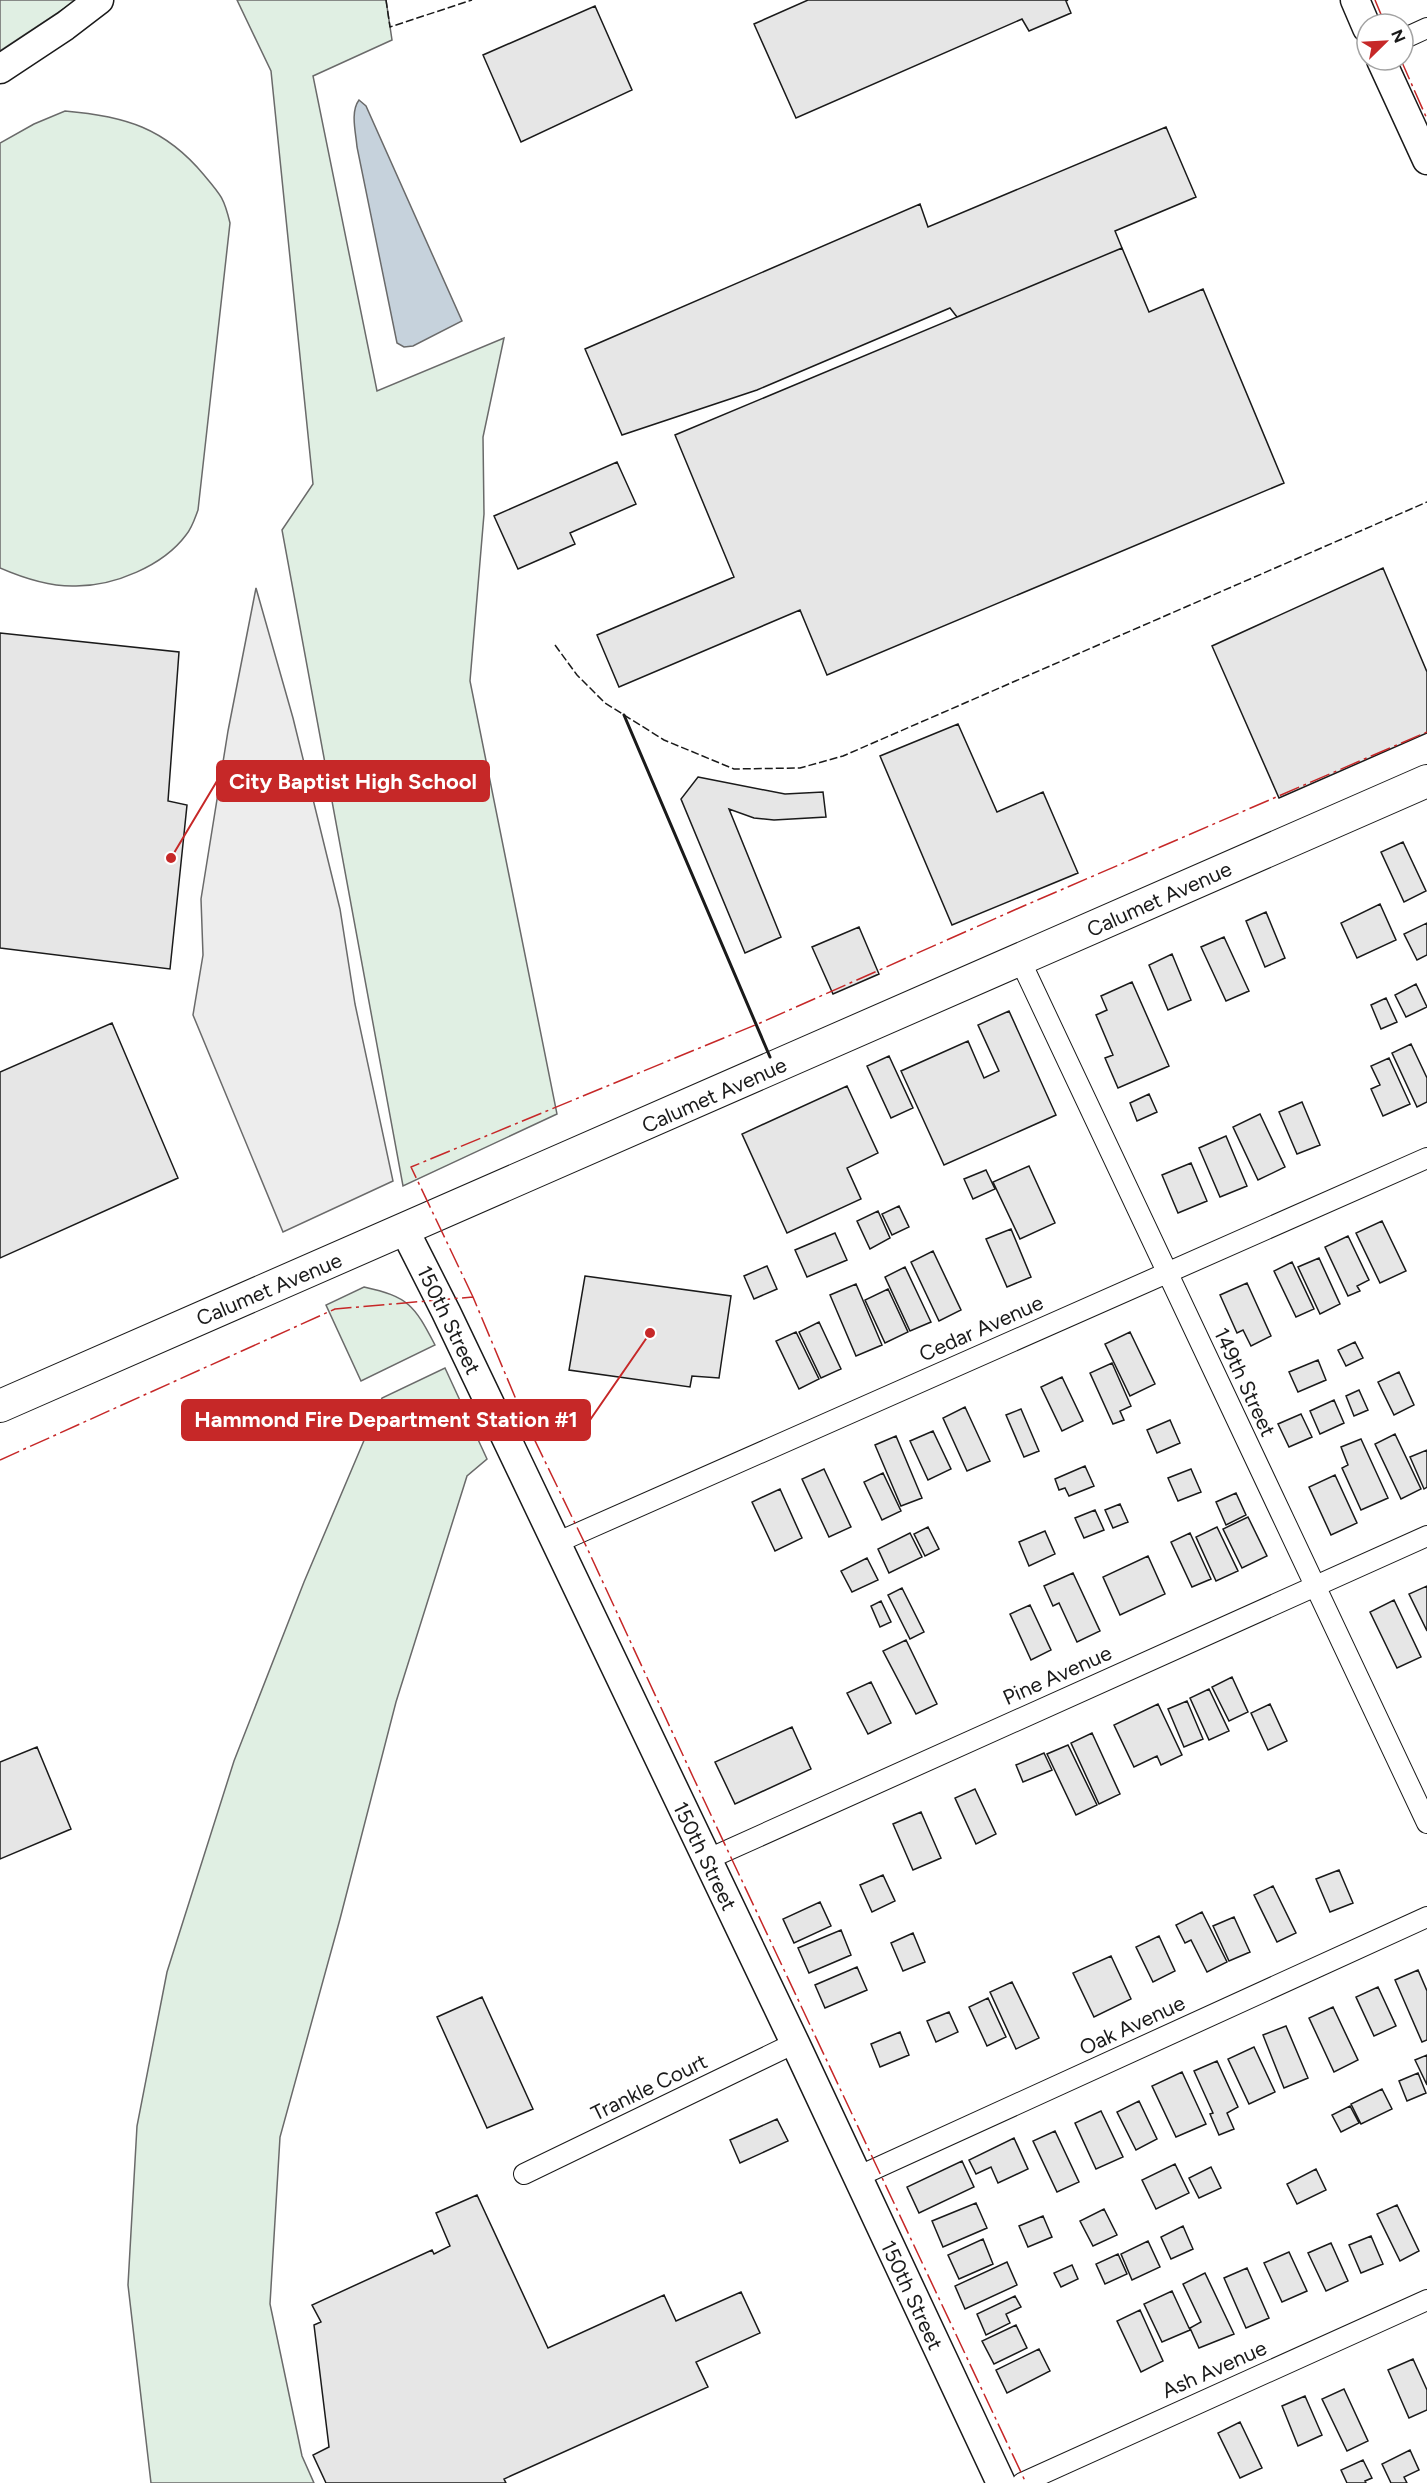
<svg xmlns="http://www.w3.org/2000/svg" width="1427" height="2483" font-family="Figtree,sans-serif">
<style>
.green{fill:#e0efe3;stroke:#6a6a6a;stroke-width:1.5}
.parking{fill:#ededed;stroke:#6a6a6a;stroke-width:1.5}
.water{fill:#c6d2dc;stroke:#6a6a6a;stroke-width:1.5}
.building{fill:#e6e6e6;stroke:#1a1a1a;stroke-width:1.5}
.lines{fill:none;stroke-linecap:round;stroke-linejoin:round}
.street-casing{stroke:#1a1a1a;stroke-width:22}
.secondary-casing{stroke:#1a1a1a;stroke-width:31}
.primary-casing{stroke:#1a1a1a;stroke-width:34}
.street{stroke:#fff;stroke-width:20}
.secondary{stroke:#fff;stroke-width:28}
.primary{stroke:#fff;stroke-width:32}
.fence{stroke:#1a1a1a;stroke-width:1.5;stroke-dasharray:8 3;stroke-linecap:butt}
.wall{stroke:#1a1a1a;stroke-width:3}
.power{stroke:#c62828;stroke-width:1.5;stroke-dasharray:21 4.5 3 4.5;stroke-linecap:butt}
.labels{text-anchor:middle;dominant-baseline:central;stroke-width:4.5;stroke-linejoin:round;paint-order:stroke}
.street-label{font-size:21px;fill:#1a1a1a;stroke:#fff}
.leader{fill:none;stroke:#c62828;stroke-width:2}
.callout-dot{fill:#c62828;stroke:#fff;stroke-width:2}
.callout{fill:#c62828;stroke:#c62828;stroke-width:2}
.callout-label{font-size:22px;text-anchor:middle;font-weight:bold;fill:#fff}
</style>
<rect width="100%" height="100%" fill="#fff"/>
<path class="green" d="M 0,0 L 77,0 L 0,51 Z
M 237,0 L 386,0 L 392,40 L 313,76 L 377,391 L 504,338 L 483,437 L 484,514 L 470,681 L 557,1114 L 403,1186 L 282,530 L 313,484 L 271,71 Z
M 65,111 C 125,116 165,128 204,175 C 221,195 224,198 230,223 L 198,510 C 195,518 192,528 186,535 C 163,566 114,586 76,586 C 50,587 23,578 0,568 L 0,143 L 34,124 Z
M 364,1287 C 409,1297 414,1305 435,1345 L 361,1381 L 326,1305 Z
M 445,1368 L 487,1459 L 467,1476 L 396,1702 L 340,1919 L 280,2137 L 270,2304 L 302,2456 L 314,2483 L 151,2483 L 128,2285 L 137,2126 L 167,1972 L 234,1761 L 304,1582 L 382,1398 Z"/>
<path class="parking" d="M 256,588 L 293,718 L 340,909 L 355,1004 L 393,1181 L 283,1232 L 193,1015 L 203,955 L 201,899 L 228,731 Z"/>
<path class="water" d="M 359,100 L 366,106 L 462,321 L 413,346 L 404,347 L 397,343 L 357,147 C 356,133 350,112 359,100 Z"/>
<path class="building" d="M 808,0 L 1068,0 L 1066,1 L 1071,13 L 1029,31 L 1022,19 L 796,118 L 754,24 Z
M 595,6 L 632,90 L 521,142 L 483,55 Z
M 1166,127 L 1196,197 L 1115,231 L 1122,248 L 957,317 L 950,308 L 757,390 L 622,435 L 585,349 L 920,204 L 928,227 Z
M 1122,248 L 1149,312 L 1203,289 L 1284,483 L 827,675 L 800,610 L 619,687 L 597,635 L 734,577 L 675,435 Z
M 617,462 L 636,504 L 570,533 L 575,544 L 518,569 L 494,516 Z
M 1383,568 L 1427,672 L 1427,733 L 1279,798 L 1212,646 Z
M 0,633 L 179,652 L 168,801 L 187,805 L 170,969 L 0,948 Z
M 958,724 L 997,812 L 1043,792 L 1078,873 L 952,925 L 880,756 Z
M 698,777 L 785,794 L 823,792 L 826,817 L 774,820 L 754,818 L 729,809 L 781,937 L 745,953 L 681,799 Z
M 1403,842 L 1426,891 L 1404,902 L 1381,852 Z
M 1380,904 L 1396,940 L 1357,958 L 1341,923 Z
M 1266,912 L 1285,958 L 1265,967 L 1246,921 Z
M 1427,923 L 1427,955 L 1417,960 L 1404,934 Z
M 859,927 L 879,974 L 833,994 L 812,947 Z
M 1224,937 L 1249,991 L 1226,1001 L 1201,947 Z
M 1172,954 L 1191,1000 L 1168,1010 L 1149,965 Z
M 1132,982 L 1169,1066 L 1118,1088 L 1105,1058 L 1113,1055 L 1096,1015 L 1107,1010 L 1101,996 Z
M 1416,984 L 1427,1007 L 1406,1017 L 1395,995 Z
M 1386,998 L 1397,1022 L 1381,1029 L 1371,1005 Z
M 1009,1011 L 1056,1115 L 944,1165 L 901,1071 L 968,1041 L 984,1078 L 999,1071 L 978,1025 Z
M 112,1023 L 178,1178 L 0,1258 L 0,1072 Z
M 1411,1044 L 1427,1078 L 1427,1102 L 1417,1107 L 1392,1053 Z
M 889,1056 L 913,1108 L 891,1118 L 867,1066 Z
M 1389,1058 L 1410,1104 L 1383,1116 L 1371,1089 L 1380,1085 L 1371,1066 Z
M 847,1086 L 878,1153 L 847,1168 L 861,1199 L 787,1233 L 742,1134 Z
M 1149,1094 L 1157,1112 L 1137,1121 L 1130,1103 Z
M 1302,1102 L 1320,1145 L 1297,1154 L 1279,1112 Z
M 1260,1114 L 1285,1167 L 1258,1180 L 1233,1127 Z
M 1226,1136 L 1247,1186 L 1220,1197 L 1199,1148 Z
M 1191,1163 L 1207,1201 L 1178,1213 L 1162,1175 Z
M 1029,1166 L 1055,1223 L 1020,1239 L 993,1182 Z
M 986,1170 L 995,1189 L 973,1199 L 964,1179 Z
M 899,1206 L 909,1227 L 892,1235 L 882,1214 Z
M 878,1211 L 890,1238 L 870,1249 L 857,1221 Z
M 1382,1221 L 1406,1271 L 1380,1283 L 1356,1233 Z
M 1011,1229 L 1031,1277 L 1007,1287 L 986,1239 Z
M 835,1233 L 847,1260 L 807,1277 L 795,1250 Z
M 1348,1236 L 1369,1280 L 1357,1286 L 1360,1291 L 1348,1296 L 1325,1247 Z
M 933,1251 L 961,1310 L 939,1321 L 911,1262 Z
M 1319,1258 L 1340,1304 L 1320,1314 L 1298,1267 Z
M 1292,1262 L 1314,1309 L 1296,1317 L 1274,1271 Z
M 767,1266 L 777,1289 L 754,1299 L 744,1276 Z
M 905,1267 L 931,1322 L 910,1331 L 885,1277 Z
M 585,1276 L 731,1296 L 719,1378 L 692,1376 L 690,1387 L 569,1370 Z
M 1247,1283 L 1271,1336 L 1251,1346 L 1243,1330 L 1237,1333 L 1220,1295 Z
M 856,1284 L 882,1345 L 856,1356 L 830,1295 Z
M 888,1289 L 908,1332 L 885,1343 L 865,1300 Z
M 819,1322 L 841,1369 L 821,1378 L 799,1332 Z
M 796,1332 L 819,1379 L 799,1389 L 776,1341 Z
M 1130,1332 L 1155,1384 L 1130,1396 L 1105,1344 Z
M 1355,1342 L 1363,1358 L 1346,1366 L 1338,1350 Z
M 1318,1360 L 1326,1380 L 1298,1392 L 1289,1372 Z
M 1112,1363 L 1131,1406 L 1120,1411 L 1124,1420 L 1113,1424 L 1090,1373 Z
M 1399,1372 L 1414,1405 L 1394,1415 L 1378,1382 Z
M 1062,1377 L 1083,1421 L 1062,1431 L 1041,1387 Z
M 1359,1390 L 1368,1410 L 1354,1416 L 1346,1396 Z
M 1334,1400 L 1344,1423 L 1320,1434 L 1310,1411 Z
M 965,1407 L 990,1461 L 967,1471 L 943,1418 Z
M 1021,1409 L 1039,1451 L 1024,1457 L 1006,1415 Z
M 1301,1414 L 1312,1437 L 1289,1447 L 1278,1424 Z
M 1170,1420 L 1180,1443 L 1157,1453 L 1147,1430 Z
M 933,1431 L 951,1469 L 928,1480 L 910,1441 Z
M 1395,1434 L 1421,1489 L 1401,1499 L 1375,1444 Z
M 896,1436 L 922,1498 L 901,1506 L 875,1445 Z
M 1361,1439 L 1388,1498 L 1361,1510 L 1342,1468 L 1348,1465 L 1341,1447 Z
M 1427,1450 L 1427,1487 L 1424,1489 L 1410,1457 Z
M 1085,1466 L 1094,1486 L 1069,1496 L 1065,1488 L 1059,1490 L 1055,1479 Z
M 824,1469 L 851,1527 L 829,1537 L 802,1479 Z
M 1191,1469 L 1201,1492 L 1178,1501 L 1168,1478 Z
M 883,1473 L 901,1511 L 882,1520 L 864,1482 Z
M 1335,1475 L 1357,1523 L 1331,1535 L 1309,1487 Z
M 780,1489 L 802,1538 L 775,1551 L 752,1502 Z
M 1236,1493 L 1246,1515 L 1226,1525 L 1216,1502 Z
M 1120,1504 L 1128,1522 L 1113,1528 L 1105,1510 Z
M 1095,1510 L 1104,1530 L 1084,1538 L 1075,1518 Z
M 1248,1517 L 1267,1556 L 1242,1568 L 1223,1529 Z
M 928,1527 L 939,1549 L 925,1556 L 914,1534 Z
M 1217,1527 L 1238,1571 L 1216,1581 L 1196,1537 Z
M 1045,1531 L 1055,1554 L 1029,1566 L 1019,1542 Z
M 910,1533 L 922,1557 L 889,1573 L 878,1549 Z
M 1190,1533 L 1211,1579 L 1192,1587 L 1171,1542 Z
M 1148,1556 L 1165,1594 L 1120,1615 L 1103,1577 Z
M 867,1558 L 878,1580 L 852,1592 L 841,1571 Z
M 1073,1573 L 1100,1631 L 1077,1642 L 1059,1603 L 1053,1606 L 1044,1586 Z
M 1427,1586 L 1427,1631 L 1409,1594 Z
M 902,1588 L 924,1632 L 910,1639 L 888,1595 Z
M 1394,1600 L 1421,1657 L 1397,1668 L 1370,1612 Z
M 881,1601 L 891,1622 L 880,1627 L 871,1606 Z
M 1030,1605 L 1051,1650 L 1031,1660 L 1010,1614 Z
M 906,1640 L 937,1704 L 916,1714 L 883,1651 Z
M 1232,1677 L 1248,1712 L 1229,1721 L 1212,1687 Z
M 871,1682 L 891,1723 L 868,1734 L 847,1693 Z
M 1209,1689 L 1229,1731 L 1209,1740 L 1190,1698 Z
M 1187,1701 L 1203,1739 L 1184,1747 L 1168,1709 Z
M 1158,1704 L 1182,1755 L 1161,1765 L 1157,1756 L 1134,1767 L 1114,1725 Z
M 1270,1704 L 1287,1741 L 1268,1750 L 1251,1713 Z
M 792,1727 L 811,1769 L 735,1804 L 715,1762 Z
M 1092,1733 L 1120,1794 L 1099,1804 L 1071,1743 Z
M 1068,1745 L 1097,1805 L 1076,1815 L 1047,1754 Z
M 37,1747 L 71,1829 L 0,1859 L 0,1762 Z
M 1044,1753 L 1052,1770 L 1023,1782 L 1016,1765 Z
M 975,1789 L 996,1834 L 976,1844 L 955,1798 Z
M 921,1812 L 941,1858 L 913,1870 L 893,1824 Z
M 1339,1870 L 1353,1903 L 1330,1912 L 1316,1879 Z
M 883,1875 L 895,1901 L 872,1912 L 860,1885 Z
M 1273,1886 L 1296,1933 L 1277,1942 L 1254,1895 Z
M 820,1902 L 831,1926 L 794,1943 L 783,1919 Z
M 1202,1912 L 1227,1962 L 1207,1972 L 1191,1940 L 1185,1943 L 1176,1925 Z
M 1234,1917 L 1250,1952 L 1229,1961 L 1213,1926 Z
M 841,1930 L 851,1955 L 809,1973 L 798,1948 Z
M 913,1933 L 925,1962 L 903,1971 L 891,1943 Z
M 1159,1936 L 1175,1971 L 1153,1982 L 1136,1947 Z
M 1111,1956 L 1131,1999 L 1094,2017 L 1073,1973 Z
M 857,1967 L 867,1990 L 825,2008 L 815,1985 Z
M 1418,1970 L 1427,1991 L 1427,2040 L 1422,2042 L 1395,1980 Z
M 1012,1982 L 1039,2038 L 1016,2049 L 990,1992 Z
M 1378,1987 L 1396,2026 L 1374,2036 L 1356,1997 Z
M 482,1997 L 533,2109 L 487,2128 L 437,2017 Z
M 988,1998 L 1006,2037 L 987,2046 L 969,2007 Z
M 1333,2007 L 1358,2060 L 1334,2072 L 1309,2018 Z
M 949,2012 L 958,2032 L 936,2042 L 927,2021 Z
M 1286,2026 L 1308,2078 L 1284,2088 L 1263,2035 Z
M 900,2032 L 909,2055 L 880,2067 L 871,2044 Z
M 1254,2047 L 1275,2092 L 1249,2104 L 1228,2059 Z
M 1427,2055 L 1427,2085 L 1415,2060 Z
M 1217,2061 L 1238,2107 L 1227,2113 L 1234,2129 L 1219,2135 L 1210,2114 L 1213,2113 L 1194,2071 Z
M 1182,2072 L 1206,2124 L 1176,2137 L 1152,2086 Z
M 1418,2073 L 1426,2093 L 1407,2101 L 1399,2081 Z
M 1382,2089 L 1392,2109 L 1361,2124 L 1351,2104 Z
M 1139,2101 L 1157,2139 L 1136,2150 L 1117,2112 Z
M 1350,2106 L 1359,2123 L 1341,2132 L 1332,2115 Z
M 1101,2111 L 1123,2157 L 1096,2169 L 1075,2123 Z
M 777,2119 L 788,2141 L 740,2163 L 730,2140 Z
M 1055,2131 L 1079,2182 L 1057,2192 L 1033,2141 Z
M 1014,2138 L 1028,2169 L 998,2183 L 991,2167 L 976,2174 L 969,2160 Z
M 962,2161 L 974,2187 L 919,2213 L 907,2187 Z
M 1175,2164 L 1189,2193 L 1156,2209 L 1142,2180 Z
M 1211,2167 L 1221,2188 L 1199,2198 L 1189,2178 Z
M 1316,2169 L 1326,2190 L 1297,2204 L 1287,2184 Z
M 477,2195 L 548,2348 L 664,2295 L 676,2321 L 741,2292 L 760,2333 L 696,2362 L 708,2387 L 504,2479 L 506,2483 L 326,2483 L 313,2455 L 329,2447 L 314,2325 L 321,2322 L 312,2305 L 432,2250 L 434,2254 L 450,2246 L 436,2213 Z
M 976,2203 L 987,2228 L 943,2247 L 932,2221 Z
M 1397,2205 L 1419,2251 L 1400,2261 L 1377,2214 Z
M 1104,2209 L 1117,2235 L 1093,2246 L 1080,2221 Z
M 1043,2216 L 1052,2237 L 1028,2247 L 1019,2226 Z
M 1183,2226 L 1193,2249 L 1171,2259 L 1161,2237 Z
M 1371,2236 L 1383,2264 L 1361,2273 L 1349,2245 Z
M 983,2239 L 993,2264 L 959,2279 L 948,2255 Z
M 1148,2241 L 1160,2267 L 1132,2280 L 1121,2254 Z
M 1331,2243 L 1348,2281 L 1326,2291 L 1308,2253 Z
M 1289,2252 L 1307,2291 L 1282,2302 L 1264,2263 Z
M 1118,2254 L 1127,2274 L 1105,2284 L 1096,2264 Z
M 1007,2262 L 1017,2285 L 965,2309 L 955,2286 Z
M 1072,2265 L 1078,2279 L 1061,2287 L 1054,2273 Z
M 1247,2268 L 1269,2318 L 1246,2328 L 1224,2278 Z
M 1205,2273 L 1234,2334 L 1199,2348 L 1190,2328 L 1201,2322 L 1183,2284 Z
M 1172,2291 L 1190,2330 L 1162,2342 L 1144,2304 Z
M 1015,2296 L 1021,2307 L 1006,2314 L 1010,2323 L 986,2335 L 977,2314 Z
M 1140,2310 L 1163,2361 L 1141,2372 L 1117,2321 Z
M 1016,2325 L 1027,2348 L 994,2364 L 982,2341 Z
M 1039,2349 L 1050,2371 L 1007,2393 L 996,2370 Z
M 1413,2359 L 1427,2390 L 1427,2410 L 1409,2418 L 1388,2370 Z
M 1344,2389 L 1368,2441 L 1347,2451 L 1322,2399 Z
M 1305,2396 L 1322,2435 L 1298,2446 L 1282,2406 Z
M 1240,2422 L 1262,2468 L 1240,2478 L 1218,2433 Z
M 1410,2450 L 1419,2470 L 1404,2477 L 1407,2483 L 1391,2483 L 1382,2464 Z
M 1363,2460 L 1372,2478 L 1365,2481 L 1366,2483 L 1347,2483 L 1341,2470 Z"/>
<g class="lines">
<g class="street-casing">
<path id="street" d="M 1403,39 L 1427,28
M 1020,960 L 1427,1823
M 556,1543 L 1427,1158
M 706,1860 L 1427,1536
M 524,2174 L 795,2043
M 857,2177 L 1427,1917
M 1022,2483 L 1427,2300"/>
</g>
<g class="secondary-casing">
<path id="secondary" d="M 1355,0 L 1367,28
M 1381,60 L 1427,160
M 0,69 L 65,26 L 99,0
M 405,1231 L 446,1312 L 795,2043 L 1001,2483"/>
</g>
<g class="primary-casing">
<path id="primary" d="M 0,1406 L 1427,781"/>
</g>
<use href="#street" class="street"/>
<use href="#secondary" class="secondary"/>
<use href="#primary" class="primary"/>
<path class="fence" d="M 386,0 L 390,27 L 472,0
M 555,645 L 577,675 L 605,703 L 664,740 L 734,769 L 800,768 L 843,756 L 1427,502"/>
<path class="wall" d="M 624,715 L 770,1057"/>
<path class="power" d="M 1375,0 L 1385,24
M 1401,60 L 1427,119
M 473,1297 L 411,1167 L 760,1023 L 1019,908 L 1427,732
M 0,1460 L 335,1309 L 473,1297 L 523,1416 L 588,1550 L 694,1779 L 1026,2483"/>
</g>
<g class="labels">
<g class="street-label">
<text transform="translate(1159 899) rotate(-24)">Calumet Avenue</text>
<text transform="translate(714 1095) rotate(-24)">Calumet Avenue</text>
<text transform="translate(269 1289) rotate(-23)">Calumet Avenue</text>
<text transform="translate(449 1320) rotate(64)">150th Street</text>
<text transform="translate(981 1328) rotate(-24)">Cedar Avenue</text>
<text transform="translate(1245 1382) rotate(65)">149th Street</text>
<text transform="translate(1057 1675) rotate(-24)">Pine Avenue</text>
<text transform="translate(705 1856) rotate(64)">150th Street</text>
<text transform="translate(1132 2025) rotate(-25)">Oak Avenue</text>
<text transform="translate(649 2087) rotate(-26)">Trankle Court</text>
<text transform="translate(912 2295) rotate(65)">150th Street</text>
<text transform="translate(1214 2369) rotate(-24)">Ash Avenue</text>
</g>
</g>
<path class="leader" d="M171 858L217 781M650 1333L590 1420"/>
<g class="callout-dot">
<circle cx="171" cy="858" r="6"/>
<circle cx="650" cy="1333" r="6"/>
</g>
<g class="callout">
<rect x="217" y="761" width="272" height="40" rx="6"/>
<rect x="182" y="1400" width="408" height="40" rx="6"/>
</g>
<g class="callout-label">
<text x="353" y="789">City Baptist High School</text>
<text x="386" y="1427">Hammond Fire Department Station #1</text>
</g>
<g transform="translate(1385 42) rotate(66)"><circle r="28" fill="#ffffff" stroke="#a3a3a3" stroke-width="1.5"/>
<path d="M0-4.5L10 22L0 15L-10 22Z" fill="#c62828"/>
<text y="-9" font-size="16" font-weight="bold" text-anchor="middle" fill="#1a1a1a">N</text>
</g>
</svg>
